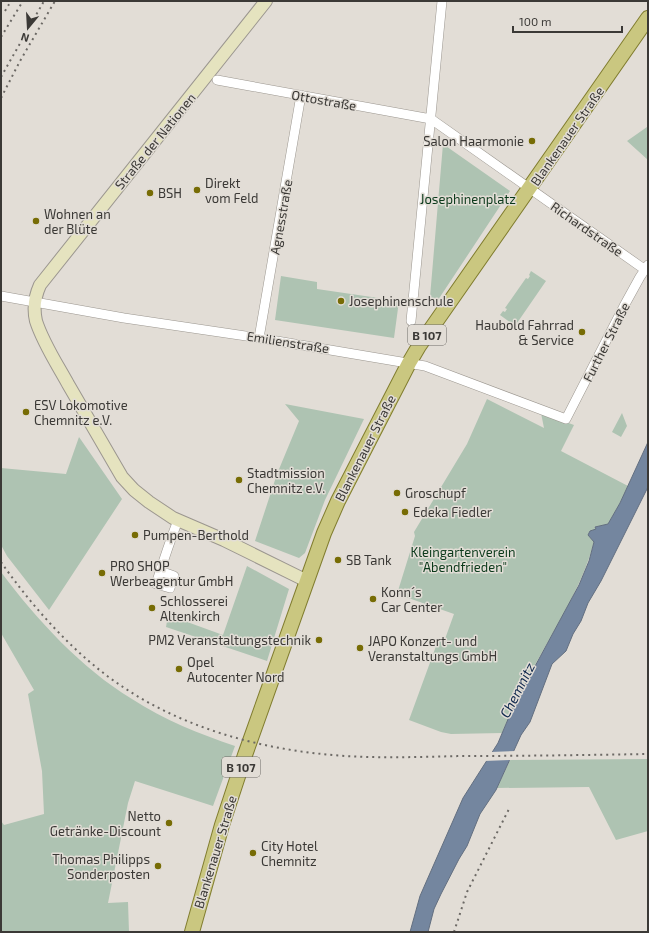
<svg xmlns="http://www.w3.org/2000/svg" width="649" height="933" font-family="'Exo 2',sans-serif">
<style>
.green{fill:#aec3b2}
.water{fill:#74869f;stroke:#636f80}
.pier{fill:#e2ddd6}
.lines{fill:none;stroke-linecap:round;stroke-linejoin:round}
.street-casing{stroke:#9b968f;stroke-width:10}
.secondary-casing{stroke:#9b968f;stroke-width:14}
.primary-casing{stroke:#817d2f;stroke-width:16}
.street{stroke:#fff;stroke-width:9}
.secondary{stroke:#e5e3bf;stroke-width:12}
.primary{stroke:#cac780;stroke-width:14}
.rail{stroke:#6c6965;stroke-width:2;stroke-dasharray:2 4;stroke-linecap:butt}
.poi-dot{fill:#776c05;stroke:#e2ddd6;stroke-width:1.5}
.labels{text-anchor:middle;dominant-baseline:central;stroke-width:3;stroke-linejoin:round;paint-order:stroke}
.shield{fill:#e2ddd6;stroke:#6d6a66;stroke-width:1}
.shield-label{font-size:12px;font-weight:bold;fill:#3b3936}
.street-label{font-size:13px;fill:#3b3936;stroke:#e2ddd6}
.poi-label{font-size:13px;fill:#3b3936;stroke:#e2ddd6;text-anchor:start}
.park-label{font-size:13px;fill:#0a391a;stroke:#e2ddd6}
.water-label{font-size:14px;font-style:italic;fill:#10294d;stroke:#e2ddd6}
</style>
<rect width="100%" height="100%" fill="#e2ddd6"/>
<path class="green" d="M 647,127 L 648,128 L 648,160 L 627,141 Z
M 443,144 L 510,191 L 438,300 L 430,297 Z
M 531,271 L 546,281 L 515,326 L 500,315 L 503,311 L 505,312 L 507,309 L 505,308 L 526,278 L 528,279 L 530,276 L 529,275 Z
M 281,276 L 317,282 L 317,289 L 399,301 L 394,338 L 275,320 Z
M 487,399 L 544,428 L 541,413 L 574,425 L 561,451 L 628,486 L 620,503 L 608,524 L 595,527 L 596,529 L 590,531 L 588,535 L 594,542 C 582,587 556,626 534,667 C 522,689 511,711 502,733 L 451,734 L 441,732 L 409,720 L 439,638 L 445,639 L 454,614 L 397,594 L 415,536 L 414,532 L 467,444 Z
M 285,404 L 364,419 L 325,500 L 305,553 L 299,558 L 255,541 L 277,474 L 299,421 Z
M 622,413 L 627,426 L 621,437 L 612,432 Z
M 79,437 L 122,499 L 49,610 L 7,556 L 1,545 L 1,468 L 66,474 Z
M 247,566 L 289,589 L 267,661 L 166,627 L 168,615 L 223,635 Z
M 1,572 C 37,620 81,668 132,699 C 164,720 200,734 235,746 L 213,806 L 135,781 L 128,803 L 108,903 L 128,902 L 129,932 L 1,932 L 1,821 L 4,825 L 44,814 L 42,771 L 28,694 L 34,690 L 1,633 Z
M 648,759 L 648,831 L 616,840 L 589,787 L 497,788 L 510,760 Z"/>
<path class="water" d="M 648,442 L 648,487 L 601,581 L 588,603 L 581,621 L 573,634 L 566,651 L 552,664 L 530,722 L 521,735 L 496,790 L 480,814 L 467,846 L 459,859 L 441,894 L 434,909 L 428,932 L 410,932 L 420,896 L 463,798 L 498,743 L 514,705 L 579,585 L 589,561 L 594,542 L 588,535 L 590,531 L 596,529 L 595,527 L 608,524 L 620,503 Z"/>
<path class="pier" d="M 516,751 L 512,760 L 484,761 L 490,752 Z"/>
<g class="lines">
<g class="street-casing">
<path id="street" d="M 217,80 L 431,119 L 644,269
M 1,296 L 124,318 L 259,338 L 425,366 L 566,419 L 624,306 L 640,277 L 648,265
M 411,321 L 442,1
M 259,338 L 301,95
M 160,571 L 174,576 L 170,588 L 156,584 C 163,562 170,541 178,520"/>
</g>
<g class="secondary-casing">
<path id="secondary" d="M 266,1 L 40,285 C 35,296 33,308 36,321 C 43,343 57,364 68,384 C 86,415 104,446 122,477 L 134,490 L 149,502 L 173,518 L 224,540 L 307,581"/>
</g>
<g class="primary-casing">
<path id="primary" d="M 192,932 L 222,825 L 245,755 L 324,533 L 338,501 L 409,363 L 419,346 L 648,18"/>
</g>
<use href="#street" class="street"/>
<use href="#secondary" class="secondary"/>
<use href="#primary" class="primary"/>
<path class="rail" d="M 5,11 L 11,1
M 1,37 L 23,1
M 1,77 L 44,1
M 1,98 L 20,61 L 55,1
M 1,562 C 33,608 77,657 123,687 C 181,726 253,747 322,754 C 368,759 415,757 462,756 C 524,756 586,755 648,754
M 454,932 L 467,892 L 510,807"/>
</g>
<g class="poi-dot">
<circle cx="532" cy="141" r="4"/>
<circle cx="197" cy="190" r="4"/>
<circle cx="150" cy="193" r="4"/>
<circle cx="36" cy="221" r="4"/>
<circle cx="341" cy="301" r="4"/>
<circle cx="582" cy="332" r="4"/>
<circle cx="26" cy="412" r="4"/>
<circle cx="239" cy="480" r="4"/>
<circle cx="397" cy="493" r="4"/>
<circle cx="405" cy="512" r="4"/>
<circle cx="135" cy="535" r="4"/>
<circle cx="338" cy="560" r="4"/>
<circle cx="102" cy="573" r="4"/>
<circle cx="373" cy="599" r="4"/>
<circle cx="152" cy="608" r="4"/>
<circle cx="319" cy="640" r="4"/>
<circle cx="360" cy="648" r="4"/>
<circle cx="179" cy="669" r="4"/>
<circle cx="169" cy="823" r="4"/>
<circle cx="253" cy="853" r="4"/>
<circle cx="158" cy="866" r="4"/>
</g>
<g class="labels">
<g class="shield">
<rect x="408" y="325" width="38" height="20" rx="3"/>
<rect x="222" y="757" width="38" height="20" rx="3"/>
</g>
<g class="shield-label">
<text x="427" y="335">B 107</text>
<text x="241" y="767">B 107</text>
</g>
<g class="street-label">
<text transform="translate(324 100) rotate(10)">Ottostraße</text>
<text transform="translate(567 136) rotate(-55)">Blankenauer Straße</text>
<text transform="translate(155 141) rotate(-51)">Straße der Nationen</text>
<text transform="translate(281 217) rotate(-80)">Agnesstraße</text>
<text transform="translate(587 229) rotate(35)">Richardstraße</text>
<text transform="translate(288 342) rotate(9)">Emilienstraße</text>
<text transform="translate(606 342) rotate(-63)">Further Straße</text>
<text transform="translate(365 448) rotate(-63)">Blankenauer Straße</text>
<text transform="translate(215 852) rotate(-73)">Blankenauer Straße</text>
</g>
<g class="poi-label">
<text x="524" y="141" text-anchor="end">Salon Haarmonie</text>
<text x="205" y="183">Direkt<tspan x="205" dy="15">vom Feld</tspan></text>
<text x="158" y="193">BSH</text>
<text x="44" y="214">Wohnen an<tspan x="44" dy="15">der Blüte</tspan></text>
<text x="349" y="301">Josephinenschule</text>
<text x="574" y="325" text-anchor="end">Haubold Fahrrad<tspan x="574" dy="15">&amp; Service</tspan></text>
<text x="34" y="405">ESV Lokomotive<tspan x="34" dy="15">Chemnitz e.V.</tspan></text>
<text x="247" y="473">Stadtmission<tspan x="247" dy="15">Chemnitz e.V.</tspan></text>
<text x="405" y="493">Groschupf</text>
<text x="413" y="512">Edeka Fiedler</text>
<text x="143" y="535">Pumpen-Berthold</text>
<text x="346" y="560">SB Tank</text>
<text x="110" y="566">PRO SHOP<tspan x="110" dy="15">Werbeagentur GmbH</tspan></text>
<text x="381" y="592">Konn´s<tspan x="381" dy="15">Car Center</tspan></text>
<text x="160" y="601">Schlosserei<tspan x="160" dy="15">Altenkirch</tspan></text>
<text x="311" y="640" text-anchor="end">PM2 Veranstaltungstechnik</text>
<text x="368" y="641">JAPO Konzert- und<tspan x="368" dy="15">Veranstaltungs GmbH</tspan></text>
<text x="187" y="662">Opel<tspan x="187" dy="15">Autocenter Nord</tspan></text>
<text x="161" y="816" text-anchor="end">Netto<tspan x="161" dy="15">Getränke-Discount</tspan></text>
<text x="261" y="846">City Hotel<tspan x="261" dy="15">Chemnitz</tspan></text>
<text x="150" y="859" text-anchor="end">Thomas Philipps<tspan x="150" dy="15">Sonderposten</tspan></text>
</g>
<g class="park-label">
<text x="468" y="199">Josephinenplatz</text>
<text x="463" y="552">Kleingartenverein<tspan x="463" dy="15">"Abendfrieden"</tspan></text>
</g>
<g class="water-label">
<text transform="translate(517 690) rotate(-63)">Chemnitz</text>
</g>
</g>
<rect width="649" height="933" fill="none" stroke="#3b3936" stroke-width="4"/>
<g transform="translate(28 28) rotate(198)" stroke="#e2ddd6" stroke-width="3" paint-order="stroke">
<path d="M0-3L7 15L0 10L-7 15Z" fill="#3b3936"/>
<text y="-6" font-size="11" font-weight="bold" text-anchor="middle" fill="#3b3936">N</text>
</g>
<path d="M513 26v6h109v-6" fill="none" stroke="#3b3936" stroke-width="2"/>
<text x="519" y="26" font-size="12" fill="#3b3936" stroke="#e2ddd6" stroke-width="3" paint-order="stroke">100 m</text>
</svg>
